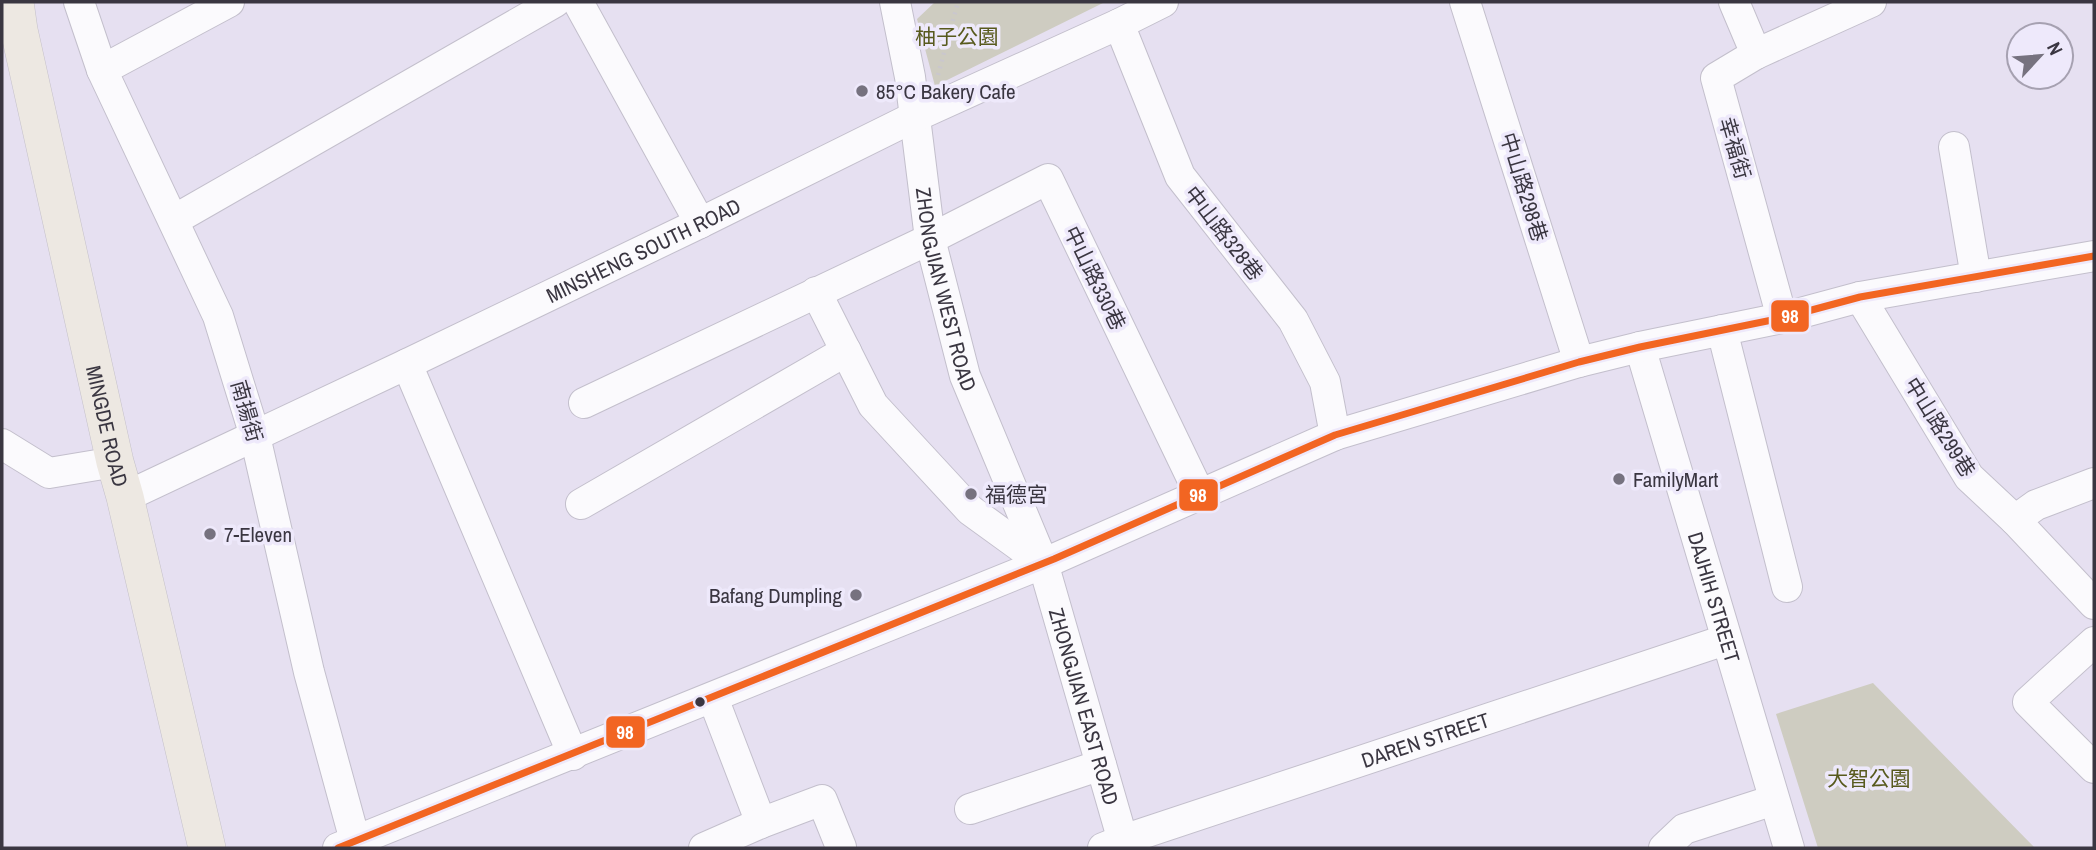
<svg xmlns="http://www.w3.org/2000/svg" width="2096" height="850" font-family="'Archivo Narrow','Noto Sans TC',sans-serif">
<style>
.green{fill:#ceccc1}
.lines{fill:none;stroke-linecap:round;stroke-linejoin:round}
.minor-casing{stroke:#c3bfcc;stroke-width:32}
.major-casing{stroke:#c4c0c9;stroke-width:38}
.path{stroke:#cac7cd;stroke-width:4.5;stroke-dasharray:2 5;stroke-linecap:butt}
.minor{stroke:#fbfafd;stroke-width:30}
.major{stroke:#ede8e2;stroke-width:37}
.bus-1-casing{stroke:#eee9fb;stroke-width:12}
.bus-1{stroke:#f26522;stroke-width:7}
.poi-dot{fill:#76727f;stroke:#eee9fb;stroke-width:2.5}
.bus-dot{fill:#3a3641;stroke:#eee9fb;stroke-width:2.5}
.labels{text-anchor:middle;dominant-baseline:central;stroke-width:7;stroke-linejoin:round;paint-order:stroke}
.park-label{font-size:21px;fill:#585a1e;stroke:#eee9fb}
.poi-label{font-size:21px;fill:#3a3641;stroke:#eee9fb;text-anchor:start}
.street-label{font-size:21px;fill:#3a3641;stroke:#eee9fb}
.line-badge{stroke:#eee9fb;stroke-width:2.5}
.badge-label{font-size:19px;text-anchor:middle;font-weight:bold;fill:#fff}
</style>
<rect width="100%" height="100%" fill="#e6e0f1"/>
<path class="green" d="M 935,2 L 1105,2 L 935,86 L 917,19 Z
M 1873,683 L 2035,848 L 1818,848 L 1776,714 Z"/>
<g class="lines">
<g class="minor-casing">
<g id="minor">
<path d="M 79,2 L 102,70 L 218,316 L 255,436 L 309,672 L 357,848"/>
<path d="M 578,2 L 700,223"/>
<path id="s1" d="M 895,2 L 910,77 L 930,239 L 965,376 L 1043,563 L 1125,848"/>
<path d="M 1465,2 L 1579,362"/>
<path d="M 1734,2 L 1756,54 L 1716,78 L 1782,318"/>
<path d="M 1119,24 L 1180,176 L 1293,320 L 1325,382 L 1335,435"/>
<path d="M 1756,54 L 1871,2"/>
<path d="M 102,70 L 229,2"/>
<path d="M 1954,147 L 1976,277"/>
<path d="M 174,220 L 555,2"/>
<path d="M 816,292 L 873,405 L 970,510 L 1043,563"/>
<path d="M 1860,297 L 1969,477 L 2015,520 L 2094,604"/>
<path d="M 1722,330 L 1787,587"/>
<path id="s2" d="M 1640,347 L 1789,848"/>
<path d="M 407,364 L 573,755"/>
<path d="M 584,403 L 930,239 L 1048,179 L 1200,495"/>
<path d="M 2,444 L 49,473 L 115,462"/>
<path id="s3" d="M 125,497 L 407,364 L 700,223 L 914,117 L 1119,24 L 1163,2"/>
<path d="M 581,504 L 846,351"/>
<path d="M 2015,520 L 2036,505 L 2094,483"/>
<path d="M 2094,642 L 2028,702 L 2094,768"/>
<path d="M 713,698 L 761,823"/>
<path d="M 970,809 L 1101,765"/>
<path d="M 338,848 L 1054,559 L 1335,435 L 1579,362 L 1640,347 L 1782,318 L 1860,297 L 2094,256"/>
<path d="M 704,848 L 761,823 L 822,800 L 841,847"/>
<path id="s4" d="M 1103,848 L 1123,840 L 1725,640"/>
<path d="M 1664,848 L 1684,829 L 1774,800"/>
</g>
</g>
<g class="major-casing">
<g id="major">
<path id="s5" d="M 15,2 L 19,30 L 115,462 L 125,497 L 207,848"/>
</g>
</g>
<path class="path" d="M 938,75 L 958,2"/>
<use href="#minor" class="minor"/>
<use href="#major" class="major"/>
<g class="bus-1-casing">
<path id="bus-1" d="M 338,848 L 1054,559 L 1335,435 L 1579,362 L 1640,347 L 1782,318 L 1860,297 L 2094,256"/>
</g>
<use href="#bus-1" class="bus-1"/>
</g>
<g class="poi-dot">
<circle cx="862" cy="91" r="7"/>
<circle cx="1619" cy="479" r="7"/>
<circle cx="971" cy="494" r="7"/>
<circle cx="210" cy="534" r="7"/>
<circle cx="856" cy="595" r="7"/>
</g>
<circle class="bus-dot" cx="700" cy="702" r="6"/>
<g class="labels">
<g class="park-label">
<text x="957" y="36">柚子公園</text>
<text x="1869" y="778">大智公園</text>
</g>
<g class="poi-label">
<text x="876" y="91">85°C Bakery Cafe</text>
<text x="1633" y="479">FamilyMart</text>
<text x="985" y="494">福德宮</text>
<text x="224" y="534">7-Eleven</text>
<text x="842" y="595" text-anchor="end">Bafang Dumpling</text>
</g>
<g class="street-label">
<text transform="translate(1735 148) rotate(74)">幸福街</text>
<text transform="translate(1524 187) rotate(73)">中山路298巷</text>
<text transform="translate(1224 233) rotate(52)">中山路328巷</text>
<text stroke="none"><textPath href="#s3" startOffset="574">MINSHENG SOUTH ROAD</textPath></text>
<text transform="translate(1095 278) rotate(64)">中山路330巷</text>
<text stroke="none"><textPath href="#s1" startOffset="292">ZHONGJIAN WEST ROAD</textPath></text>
<text transform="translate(247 411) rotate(74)">南揚街</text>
<text stroke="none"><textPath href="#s5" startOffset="434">MINGDE ROAD</textPath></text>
<text transform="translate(1940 427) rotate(58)">中山路299巷</text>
<text stroke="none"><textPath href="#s2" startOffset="261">DAJHIH STREET</textPath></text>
<text stroke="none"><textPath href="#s1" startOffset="733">ZHONGJIAN EAST ROAD</textPath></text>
<text stroke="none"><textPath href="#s4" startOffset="340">DAREN STREET</textPath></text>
</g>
</g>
<g class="line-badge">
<rect x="1770" y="299" width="40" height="34" rx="7" fill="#f26522"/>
<rect x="1178" y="478" width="41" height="34" rx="7" fill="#f26522"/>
<rect x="605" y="715" width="41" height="34" rx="7" fill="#f26522"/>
</g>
<g class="badge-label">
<text x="1790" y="323">98</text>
<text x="1198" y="502">98</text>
<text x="625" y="739">98</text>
</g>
<rect width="2096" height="850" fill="none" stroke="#3a3641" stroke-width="7"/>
<g transform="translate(2040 56) rotate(64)"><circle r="33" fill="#eee9fb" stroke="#a6a1b1" stroke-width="2"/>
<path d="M0-5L12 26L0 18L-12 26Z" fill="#76727f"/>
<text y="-10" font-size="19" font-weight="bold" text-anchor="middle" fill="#3a3641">N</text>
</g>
</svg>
